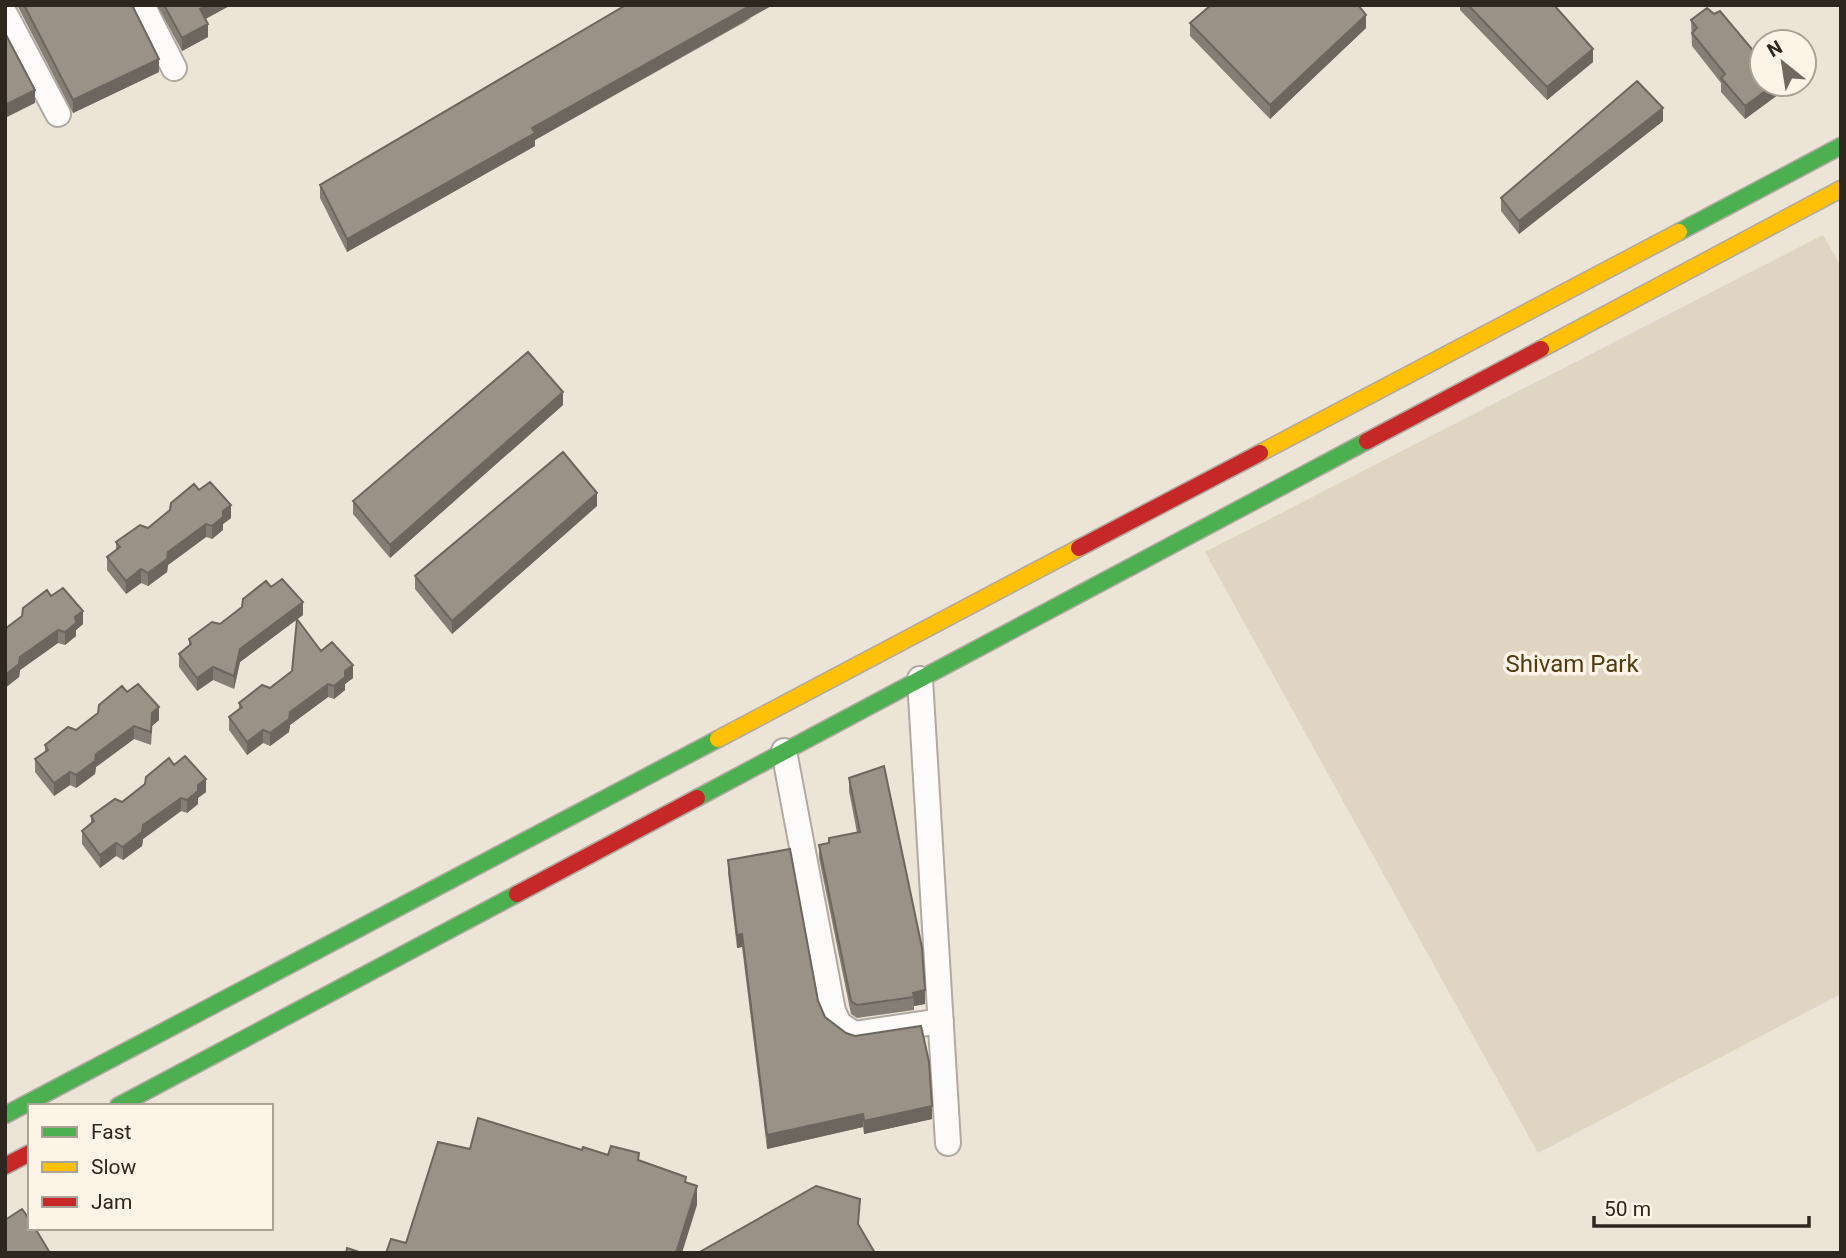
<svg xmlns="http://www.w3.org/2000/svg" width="1846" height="1258" font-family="Roboto,sans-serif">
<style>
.green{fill:#e0d4c3}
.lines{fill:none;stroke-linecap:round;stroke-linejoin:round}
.street-casing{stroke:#b0a9a0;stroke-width:28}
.fast-casing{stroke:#b0a9a0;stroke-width:19}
.slow-casing{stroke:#b0a9a0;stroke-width:19}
.jam-casing{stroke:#b0a9a0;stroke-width:19}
.street{stroke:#fcfbf9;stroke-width:24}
.fast{stroke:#4caf50;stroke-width:16}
.slow{stroke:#ffc107;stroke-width:16}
.jam{stroke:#c62828;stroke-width:16}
.wall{fill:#847e74}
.shaded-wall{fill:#6c665e}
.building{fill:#9a9287;stroke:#6c665e;stroke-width:2}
.labels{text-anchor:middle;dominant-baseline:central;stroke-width:7;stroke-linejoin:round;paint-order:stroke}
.park-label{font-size:24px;fill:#53390f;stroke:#fdf3e7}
</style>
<rect width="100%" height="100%" fill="#ede4d8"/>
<path class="green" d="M 1823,235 L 1841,266 L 1841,994 L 1538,1153 L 1205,552 Z"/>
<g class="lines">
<g class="street-casing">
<path id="street" d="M 142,5 L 174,68
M 5,14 L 58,114
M 920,679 L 948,1143
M 784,751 L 833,1011 L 839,1024 L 854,1034 L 941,1021"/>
</g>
<g class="fast-casing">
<path id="fast" d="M 1679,232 L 1841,146
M 697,798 L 1367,441
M 118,1106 L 517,894
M 5,1115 L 718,739"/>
</g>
<g class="slow-casing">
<path id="slow" d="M 1541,349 L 1841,189
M 1260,453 L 1679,232
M 718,739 L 1079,548"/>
</g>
<g class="jam-casing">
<path id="jam" d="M 1367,441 L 1541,349
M 1079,548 L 1260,453
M 517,894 L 697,798
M 5,1166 L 30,1153"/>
</g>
<use href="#street" class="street"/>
<use href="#fast" class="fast"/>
<use href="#slow" class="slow"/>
<use href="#jam" class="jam"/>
</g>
<path class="wall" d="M 15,5 L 132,5 L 159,72 L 73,113 L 18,7 Z
M 157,5 L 231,5 L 205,19 L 208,37 L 182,51 Z
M 1460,5 L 1554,5 L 1593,62 L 1547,100 L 1460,10 Z
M 752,18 L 535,140 L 535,146 L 347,252 L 320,198 L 320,185 Z
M 1691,20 L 1779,84 L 1779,94 L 1745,119 L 1721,92 L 1721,83 L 1692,46 Z
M 1190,23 L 1366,28 L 1270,119 L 1190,36 Z
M 1663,121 L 1519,234 L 1501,211 L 1501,198 Z
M 563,405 L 390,558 L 353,514 L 353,501 Z
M 199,490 L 231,518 L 223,524 L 223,530 L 212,539 L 206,537 L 168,565 L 167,572 L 148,586 L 141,583 L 126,594 L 107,570 L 107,557 L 116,550 L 116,542 L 148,528 Z
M 597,506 L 452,634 L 415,589 L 415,576 Z
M 271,587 L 303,615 L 297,619 L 321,651 L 353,678 L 345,684 L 345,690 L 334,699 L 328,697 L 290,725 L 289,732 L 270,746 L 263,743 L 247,755 L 229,730 L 229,717 L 239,710 L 239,703 L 270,688 L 292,671 L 297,619 L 240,662 L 234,689 L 213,680 L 197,691 L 179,667 L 179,654 L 189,646 L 189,639 L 220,624 Z
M 51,596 L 83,624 L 76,630 L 76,636 L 65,645 L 58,643 L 20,670 L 19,677 L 5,688 Z
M 127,692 L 159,720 L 152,726 L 151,745 L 134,739 L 96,767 L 95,774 L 76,788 L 70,785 L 54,796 L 35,772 L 35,759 L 45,752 L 45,745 L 76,730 Z
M 174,765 L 206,792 L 198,798 L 198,804 L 187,813 L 181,811 L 143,839 L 142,846 L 123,860 L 116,856 L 100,868 L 82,844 L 82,831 L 91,823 L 91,816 L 122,802 Z
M 849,778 L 925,1004 L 914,1006 L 914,1010 L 857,1018 L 851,1014 L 819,858 L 819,845 L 829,843 L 829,838 L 857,833 L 849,791 Z
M 728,860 L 818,1001 L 825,1017 L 932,1119 L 864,1134 L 863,1127 L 767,1149 L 742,947 L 737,948 L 728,873 Z"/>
<path class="shaded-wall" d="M 207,5 L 231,5 L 200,22 L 200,9 Z
M 751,5 L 773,5 L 535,140 L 535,146 L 347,252 L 347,239 L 532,128 Z
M 1366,15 L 1366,28 L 1270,119 L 1270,105 Z
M 208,24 L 208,37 L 182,51 L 182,38 Z
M 1593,49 L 1593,62 L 1547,100 L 1547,87 Z
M 159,59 L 159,72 L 73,113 L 73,100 Z
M 1775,84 L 1779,84 L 1779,94 L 1745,119 L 1745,106 Z
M 35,90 L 35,103 L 5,118 L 5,105 Z
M 1663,108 L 1663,121 L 1519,234 L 1519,221 Z
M 563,392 L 563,405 L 390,558 L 390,545 Z
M 597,493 L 597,506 L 452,634 L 452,621 Z
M 231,505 L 231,518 L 223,524 L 223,530 L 212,539 L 212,526 L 223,511 Z
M 206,524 L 206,537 L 168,565 L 167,572 L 148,586 L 148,573 L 168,552 Z
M 141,569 L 141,583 L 126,594 L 126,581 Z
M 303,602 L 303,615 L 240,662 L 234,689 L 234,676 L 240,649 Z
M 83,611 L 83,624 L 76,630 L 76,636 L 65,645 L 65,632 L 75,617 Z
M 58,630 L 58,643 L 20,670 L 19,677 L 5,688 L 5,675 L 20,657 Z
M 353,665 L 353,678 L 345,684 L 345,690 L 334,699 L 334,686 L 345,671 Z
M 213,667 L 213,680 L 197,691 L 197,678 Z
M 328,684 L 328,697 L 290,725 L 289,732 L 270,746 L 270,733 L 290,712 Z
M 159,707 L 159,720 L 152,726 L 151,745 L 152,713 Z
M 134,726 L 134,739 L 96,767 L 95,774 L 76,788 L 76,775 L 96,754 Z
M 263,730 L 263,743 L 247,755 L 247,742 Z
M 70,772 L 70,785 L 54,796 L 54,783 Z
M 206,779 L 206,792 L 198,798 L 198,804 L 187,813 L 187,800 L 198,785 Z
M 181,798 L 181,811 L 143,839 L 142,846 L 123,860 L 123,847 L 143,825 Z
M 116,843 L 116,856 L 100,868 L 100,855 Z
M 742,934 L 742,947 L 737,948 L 737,935 Z
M 925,990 L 925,1004 L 914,1006 L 913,993 Z
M 932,1106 L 932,1119 L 864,1134 L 864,1121 Z
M 863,1114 L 863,1127 L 767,1149 L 767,1135 Z
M 697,1186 L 697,1205 L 682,1253 L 676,1253 Z"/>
<path class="building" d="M 24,5 L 132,5 L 159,59 L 73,100 Z
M 164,5 L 207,5 L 200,9 L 208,24 L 182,38 Z
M 626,5 L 751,5 L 532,128 L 535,133 L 347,239 L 320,185 Z
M 1211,5 L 1358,5 L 1366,15 L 1270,105 L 1190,23 Z
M 1468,5 L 1554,5 L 1593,49 L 1547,87 Z
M 1707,8 L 1714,14 L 1720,11 L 1762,61 L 1762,84 L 1775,84 L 1745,106 L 1721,78 L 1725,74 L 1692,33 L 1697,28 L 1691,20 Z
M 5,33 L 35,90 L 5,105 Z
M 1637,81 L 1663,108 L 1519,221 L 1501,198 Z
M 528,352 L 563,392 L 390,545 L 353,501 Z
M 563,452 L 597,493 L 452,621 L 415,576 Z
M 210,482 L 231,505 L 223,511 L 223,517 L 212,526 L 206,524 L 168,552 L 167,559 L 148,573 L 141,569 L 126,581 L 107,557 L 120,547 L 116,542 L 140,525 L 148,528 L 170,510 L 171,503 L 194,484 L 199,490 Z
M 282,579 L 303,602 L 240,649 L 234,676 L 213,667 L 197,678 L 179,654 L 191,644 L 189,639 L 212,622 L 220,624 L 242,607 L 243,599 L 266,581 L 271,587 Z
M 63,588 L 83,611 L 75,617 L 76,623 L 65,632 L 58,630 L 20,657 L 19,664 L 5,675 L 5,629 L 22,616 L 23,608 L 47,590 L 51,596 Z
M 297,619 L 321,651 L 332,642 L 353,665 L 345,671 L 345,677 L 334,686 L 328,684 L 290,712 L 289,719 L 270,733 L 263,730 L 247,742 L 229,717 L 242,707 L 239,703 L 262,685 L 270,688 L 292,671 Z
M 138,684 L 159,707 L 152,713 L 151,732 L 134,726 L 96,754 L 95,761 L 76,775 L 70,772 L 54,783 L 35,759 L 48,750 L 45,745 L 68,727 L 76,730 L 98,713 L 99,705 L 122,686 L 127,692 Z
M 185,756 L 206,779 L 198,785 L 198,791 L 187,800 L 181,798 L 143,825 L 142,832 L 123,847 L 116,843 L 100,855 L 82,831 L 94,821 L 91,816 L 115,799 L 122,802 L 145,784 L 146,777 L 169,758 L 174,765 Z
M 884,766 L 922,948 L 925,990 L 913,993 L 914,997 L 857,1005 L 851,1001 L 819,845 L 829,843 L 829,838 L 860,832 L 849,778 Z
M 790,849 L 818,1001 L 825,1017 L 846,1033 L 855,1036 L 921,1026 L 929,1062 L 932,1106 L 864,1121 L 863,1114 L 767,1135 L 742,934 L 737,935 L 728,860 Z
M 478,1118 L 582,1150 L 583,1147 L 608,1155 L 611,1146 L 639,1153 L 638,1160 L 686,1177 L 685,1182 L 697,1186 L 676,1253 L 386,1253 L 391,1239 L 406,1243 L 438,1142 L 470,1149 Z
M 816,1186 L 860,1199 L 858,1224 L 875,1253 L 698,1253 Z
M 22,1209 L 30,1220 L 30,1228 L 35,1228 L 50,1253 L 5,1253 L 5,1220 Z
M 347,1248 L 362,1253 L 346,1253 Z"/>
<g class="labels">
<g class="park-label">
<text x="1572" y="664">Shivam Park</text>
</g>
</g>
<rect width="1846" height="1258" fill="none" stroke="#2d271f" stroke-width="14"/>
<rect x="28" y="1104" width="245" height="126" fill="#fdf3e7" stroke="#aaa197" stroke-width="2"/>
<rect x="42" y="1127" width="35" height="10" fill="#4caf50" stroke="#aaa197" stroke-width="2"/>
<text x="91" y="1139" font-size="21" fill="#2d271f">Fast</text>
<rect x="42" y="1162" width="35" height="10" fill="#ffc107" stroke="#aaa197" stroke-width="2"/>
<text x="91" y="1174" font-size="21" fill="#2d271f">Slow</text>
<rect x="42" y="1197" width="35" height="10" fill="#c62828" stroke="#aaa197" stroke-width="2"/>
<text x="91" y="1209" font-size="21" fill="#2d271f">Jam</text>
<g transform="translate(1783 63) rotate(330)"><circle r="33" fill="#fdf3e7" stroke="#aaa197" stroke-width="2"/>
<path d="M0-5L12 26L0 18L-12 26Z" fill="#706960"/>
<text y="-10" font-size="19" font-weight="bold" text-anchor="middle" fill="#2d271f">N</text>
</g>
<path d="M1594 1216v10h215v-10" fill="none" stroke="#2d271f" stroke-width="3.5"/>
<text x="1604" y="1216" font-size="21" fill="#2d271f" stroke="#fdf3e7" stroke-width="5" paint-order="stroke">50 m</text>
</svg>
